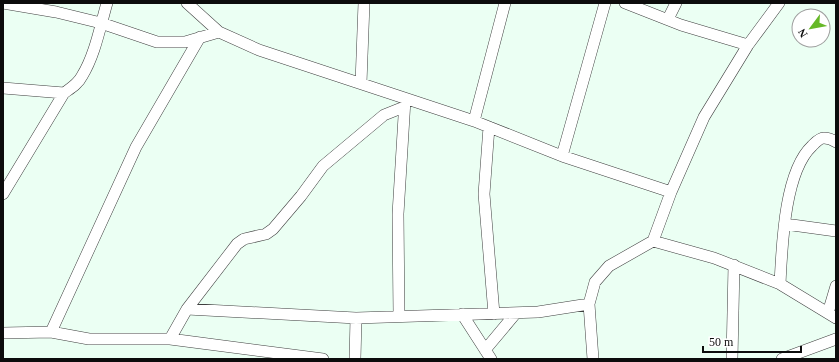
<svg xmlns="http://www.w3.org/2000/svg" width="839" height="362" font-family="'Times New Roman',serif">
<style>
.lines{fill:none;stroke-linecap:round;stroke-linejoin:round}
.street-casing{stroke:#3f3f3f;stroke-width:12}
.street{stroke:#fff;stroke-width:11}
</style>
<rect width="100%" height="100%" fill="#ebfff3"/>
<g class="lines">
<g class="street-casing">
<path id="street" d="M 3,3 L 56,12 L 101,23 L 157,42 L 185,42 L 219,32
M 187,3 L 219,32 L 259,50 L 474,121 L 562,156 L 671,192
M 625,3 L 681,25 L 748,45
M 668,19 L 676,3
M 361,83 L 364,3
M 3,88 L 64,93
M 474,121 L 505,3
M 489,127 L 484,194 L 494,314
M 562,156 L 605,3
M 3,194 L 64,93 C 71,88 78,84 82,76 C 95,55 100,27 107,3
M 785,224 L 836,231
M 653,241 L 714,258 L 780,284 L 836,318
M 780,284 C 782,247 784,172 812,146 C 815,143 819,138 824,138 C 828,138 833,140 836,142
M 187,309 L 356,318 L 538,312 L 589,304
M 828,313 L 836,286
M 462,314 L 491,359
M 399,316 L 398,214 L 405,100
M 51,332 L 136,147 L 200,37
M 3,333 L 51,332 L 89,339 L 170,339 L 323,359
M 170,339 L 187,309 L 237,244 L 244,239 L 266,234 L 273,229 L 301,196 L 323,166 L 384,115 L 404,107
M 485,350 L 516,313
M 355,359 L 356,318
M 593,359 L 589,304 L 595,282 L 609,266 L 653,241 L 671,192 L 704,117 L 748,45 L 779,3
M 732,359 L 734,265
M 782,359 L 836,339"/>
</g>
<use href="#street" class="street"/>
</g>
<rect width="839" height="362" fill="none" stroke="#0c0c0c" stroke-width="8"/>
<g transform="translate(811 28) rotate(238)"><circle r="19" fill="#ffffff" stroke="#9e9e9e"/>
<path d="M0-3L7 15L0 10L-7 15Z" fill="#66b827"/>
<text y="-6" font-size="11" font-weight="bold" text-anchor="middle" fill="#0c0c0c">N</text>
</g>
<path d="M703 346v6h98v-6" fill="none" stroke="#0c0c0c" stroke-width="2"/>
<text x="709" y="346" font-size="12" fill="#0c0c0c" stroke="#ffffff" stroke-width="3" paint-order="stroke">50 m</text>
</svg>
